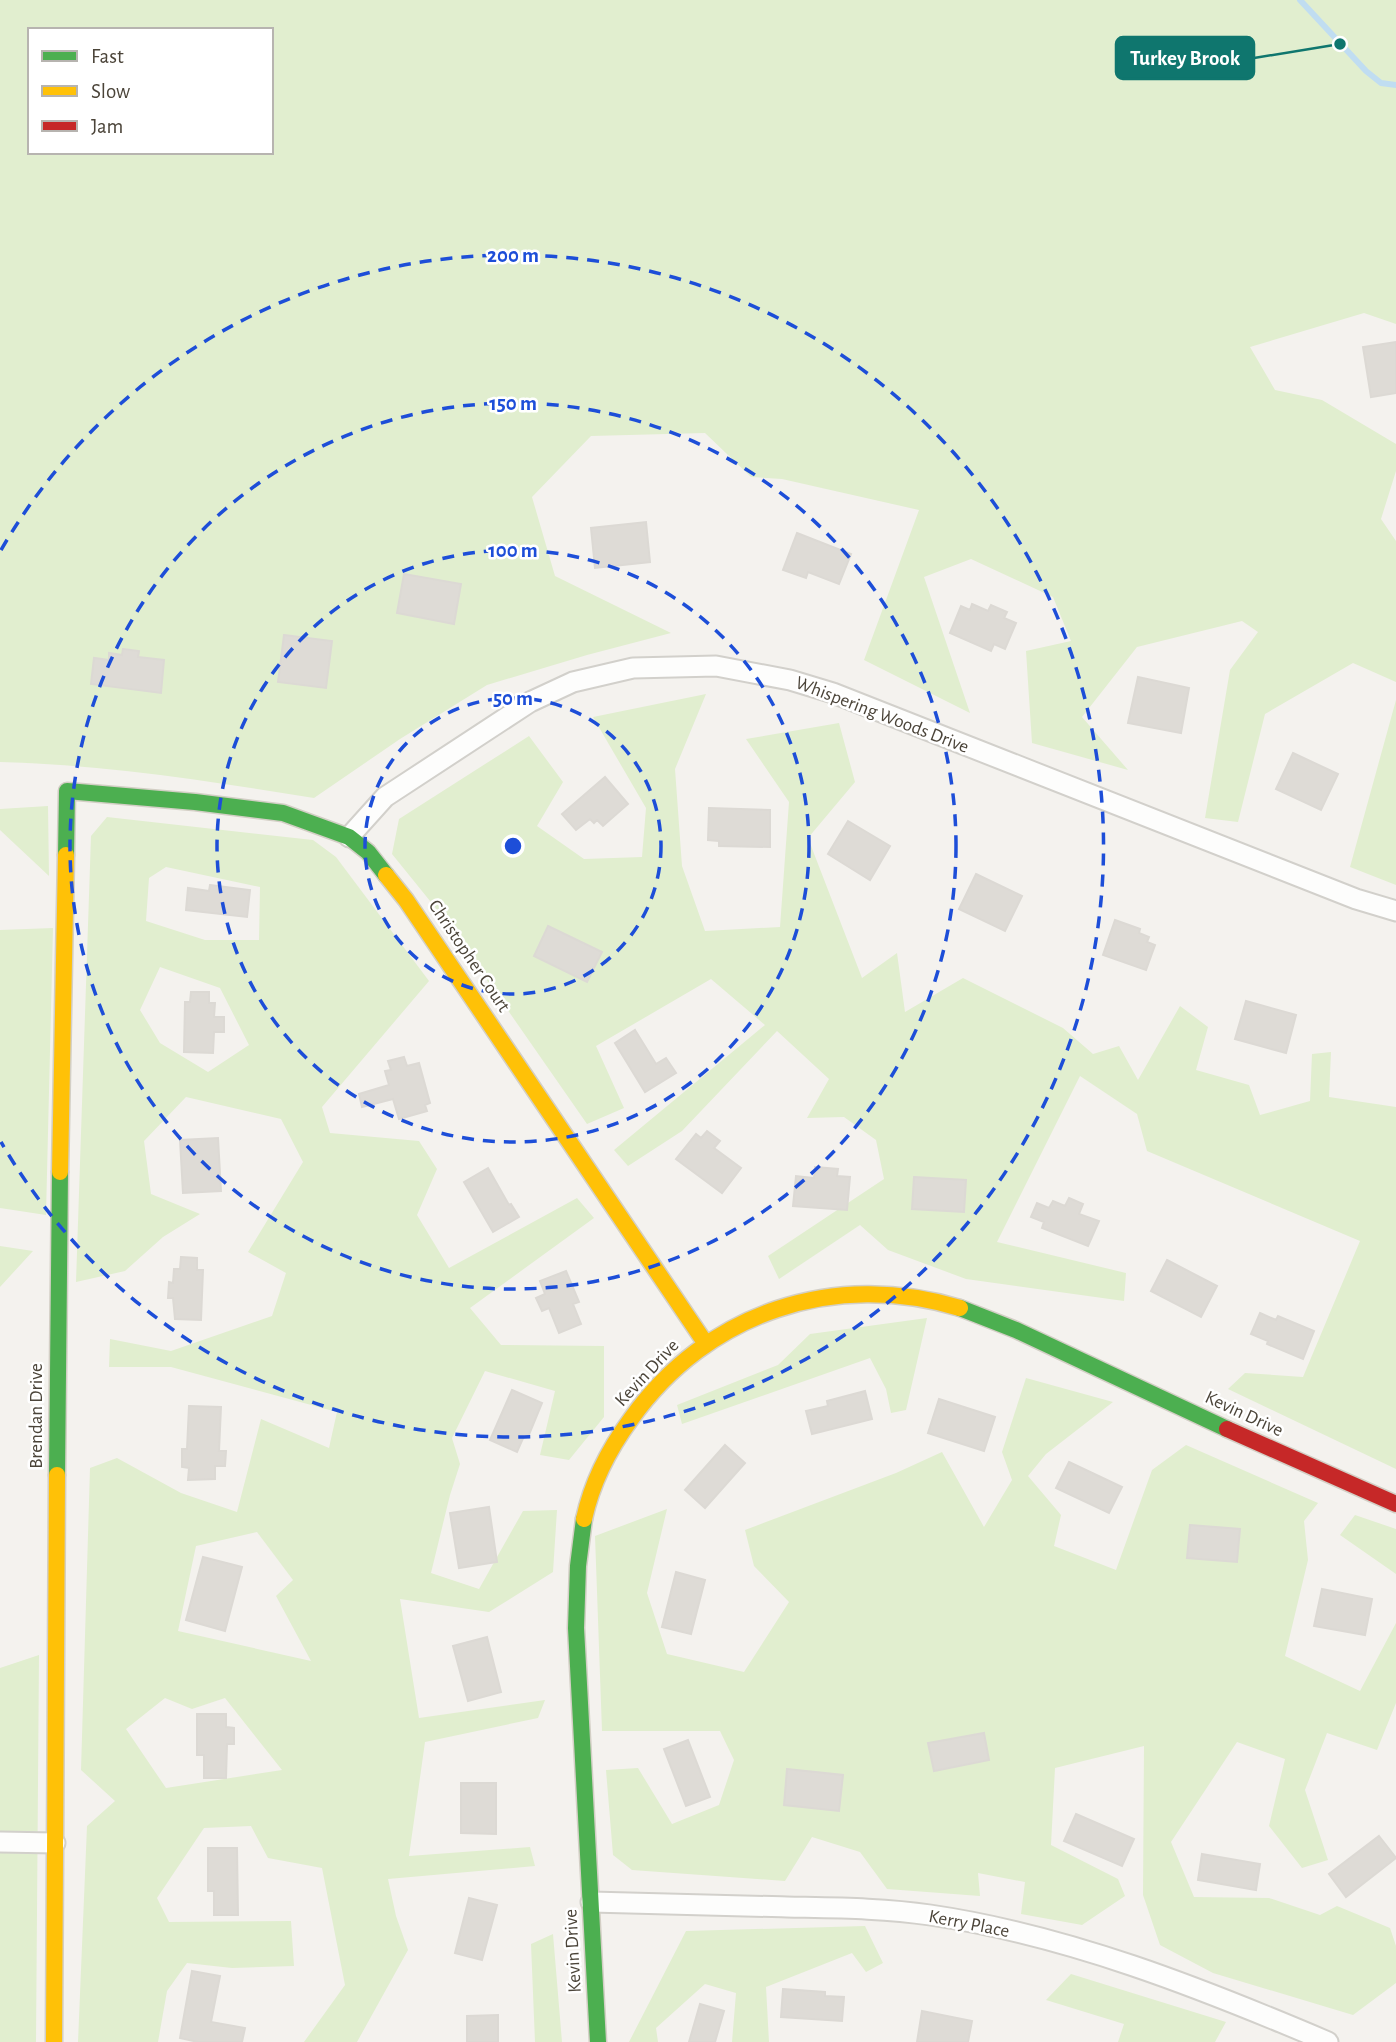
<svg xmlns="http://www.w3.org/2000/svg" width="1396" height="2042" font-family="'Alegreya Sans',sans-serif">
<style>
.green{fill:#e1eecf;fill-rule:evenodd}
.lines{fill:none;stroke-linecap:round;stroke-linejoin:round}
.stream{stroke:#c0ddf1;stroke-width:6}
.building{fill:#dedbd6;stroke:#dcd9d4;stroke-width:2}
.street-casing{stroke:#d2d0cb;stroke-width:23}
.fast-casing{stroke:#d3cfc5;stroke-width:19}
.slow-casing{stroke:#d3cfc5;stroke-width:19}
.jam-casing{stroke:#d3cfc5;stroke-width:19}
.street{stroke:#fdfdfc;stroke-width:19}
.fast{stroke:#4caf50;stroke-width:16}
.slow{stroke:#ffc107;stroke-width:16}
.jam{stroke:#c62828;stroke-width:16}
.ring{fill:none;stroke:#1d4ed8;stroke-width:3.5;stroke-dasharray:12 9}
.labels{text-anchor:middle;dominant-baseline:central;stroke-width:5;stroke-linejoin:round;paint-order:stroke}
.street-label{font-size:19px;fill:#4b4439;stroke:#fff}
.centre{fill:#1d4ed8;stroke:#fff;stroke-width:3.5}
.ring-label{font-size:21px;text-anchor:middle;font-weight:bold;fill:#1d4ed8;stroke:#fff;stroke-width:5;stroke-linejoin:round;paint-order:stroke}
.leader{fill:none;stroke:#0f766e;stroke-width:2.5}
.callout-dot{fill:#0f766e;stroke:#fff;stroke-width:2.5}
.callout{fill:#0f766e;stroke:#0f766e;stroke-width:2.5}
.callout-label{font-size:21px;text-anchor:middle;font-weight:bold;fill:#fff}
</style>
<rect width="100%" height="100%" fill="#f4f2ee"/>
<path class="green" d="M 0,0 L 1396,0 L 1396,324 L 1364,313 L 1250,347 L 1275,390 L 1322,400 L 1396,444 L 1396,471 L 1381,519 L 1396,541 L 1396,682 L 1353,663 L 1265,714 L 1238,822 L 1205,818 L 1230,670 L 1258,632 L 1242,621 L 1137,647 L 1082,717 L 1128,770 L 1032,743 L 1026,651 L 1071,641 L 1053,597 L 971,559 L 924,577 L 970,713 L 864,660 L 919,510 L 782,479 L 751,477 L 705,433 L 591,436 L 532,497 L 555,576 L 671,633 L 587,655 L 487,685 L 400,739 L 314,798 C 209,781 106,765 0,762 ZM 30,30 L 271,30 L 271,152 L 30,152 Z
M 706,694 L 675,769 L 682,866 L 705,931 L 780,927 L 789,802 L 746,739 L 839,723 L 855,782 L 808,838 L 862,978 L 897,953 L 905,1012 L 963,978 L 1063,1028 L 1093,1054 L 1119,1046 L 1138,1080 L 1180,1006 L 1208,1027 L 1196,1070 L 1249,1085 L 1260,1115 L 1310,1101 L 1312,1054 L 1331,1052 L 1329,1097 L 1396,1107 L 1396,1469 L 1228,1389 L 1245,1373 L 1303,1377 L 1360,1241 L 1147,1151 L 1137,1114 L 1080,1076 L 997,1242 L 1126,1273 L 1124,1301 L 966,1279 L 888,1250 L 860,1225 L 779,1279 L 768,1256 L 884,1179 L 876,1140 L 844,1117 L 807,1118 L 829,1079 L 777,1031 L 682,1131 L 628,1166 L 614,1150 L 765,1025 L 711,979 L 596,1046 L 624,1108 L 587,1124 L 443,917 L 392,854 L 399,819 L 529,736 L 563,782 L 537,826 L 584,859 L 642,857 L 646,808 L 593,717 Z
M 1396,700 L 1396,885 L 1350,867 Z
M 48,806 L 49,876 L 0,830 L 0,809 Z
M 107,817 L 313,840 L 336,857 L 429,981 L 322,1107 L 330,1133 L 419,1141 L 437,1169 L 417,1215 L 449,1268 L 577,1198 L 594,1218 L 470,1308 L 501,1345 L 604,1346 L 604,1417 L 569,1460 L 540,1455 L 555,1391 L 485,1371 L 452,1438 L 460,1464 L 450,1495 L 431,1573 L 479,1589 L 523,1511 L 557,1510 L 553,1572 L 489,1612 L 400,1599 L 419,1718 L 545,1700 L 538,1718 L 425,1742 L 409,1856 L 530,1847 L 535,1866 L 388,1879 L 396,1916 L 408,1950 L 357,2042 L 304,2042 L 345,1985 L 322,1868 L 268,1858 L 251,1826 L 204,1828 L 157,1898 L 169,1922 L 291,1921 L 294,1966 L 232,1968 L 187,1963 L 167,1991 L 158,2042 L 78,2042 L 87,1826 L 115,1801 L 81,1770 L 90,1468 L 117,1458 L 181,1493 L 237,1512 L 261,1419 L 329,1448 L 337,1412 L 171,1367 L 109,1367 L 110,1339 L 171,1351 L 272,1316 L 286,1273 L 248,1252 L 303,1162 L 281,1119 L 186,1097 L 144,1141 L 151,1194 L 200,1214 L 163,1237 L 125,1271 L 76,1282 L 91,836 ZM 166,867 L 260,887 L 259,940 L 205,940 L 146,921 L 149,878 ZM 160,967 L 220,988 L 249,1045 L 208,1072 L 160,1043 L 140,1010 ZM 257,1532 L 293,1580 L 276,1596 L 311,1661 L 178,1631 L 196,1546 ZM 165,1698 L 192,1709 L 225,1698 L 282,1770 L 166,1788 L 126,1729 Z
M 53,928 L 46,1215 L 0,1208 L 0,930 Z
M 0,1246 L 33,1251 L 0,1287 Z
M 927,1318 L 906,1410 L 891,1413 L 886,1389 L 870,1358 L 682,1424 L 677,1405 L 778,1365 L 810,1334 Z
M 1026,1378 L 1113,1402 L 1046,1454 L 1028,1476 L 1061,1515 L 1054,1546 L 1116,1570 L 1152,1470 L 1186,1445 L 1318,1503 L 1304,1521 L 1308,1560 L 1285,1656 L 1360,1691 L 1396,1623 L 1396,1703 L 1377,1750 L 1327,1733 L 1305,1790 L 1328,1860 L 1302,1868 L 1269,1826 L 1285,1759 L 1237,1742 L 1171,1842 L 1194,1897 L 1269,1898 L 1320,1915 L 1337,1906 L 1390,1928 L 1396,1946 L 1396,1983 L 1353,2015 L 1213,1973 L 1160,1945 L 1143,1895 L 1144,1746 L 1055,1768 L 1051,1845 L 1118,1879 L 1125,1896 L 1082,1925 L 1021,1914 L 1025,1882 L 978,1873 L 980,1896 L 887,1889 L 860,1852 L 812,1837 L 785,1881 L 632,1870 L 613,1855 L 606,1770 L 638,1768 L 672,1824 L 719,1805 L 734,1760 L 720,1731 L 602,1731 L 595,1536 L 667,1509 L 647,1593 L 667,1654 L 744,1672 L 789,1602 L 754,1566 L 745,1530 L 896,1473 L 942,1452 L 984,1527 L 1012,1480 L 1002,1452 Z
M 1355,1515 L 1396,1529 L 1396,1574 L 1340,1535 Z
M 39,1655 L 36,2042 L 0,2042 L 0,1668 Z
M 865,1926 L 883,1963 L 866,1972 L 852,1953 L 766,1987 L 769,2042 L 732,2042 L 736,1993 L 705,1984 L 656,2028 L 658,2042 L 629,2042 L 686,1931 Z
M 553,1934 L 562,2042 L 535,2042 L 531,1944 Z
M 1071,1974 L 1226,2022 L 1215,2042 L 1118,2042 L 1124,2024 L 1046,2000 Z"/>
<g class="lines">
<path class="stream" d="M 1300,0 L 1366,71 L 1381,83 L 1396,85"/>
</g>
<path class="building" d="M 1396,342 L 1396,393 L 1371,397 L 1363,347 Z
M 646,522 L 650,562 L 595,568 L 591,528 Z
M 797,533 L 851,554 L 839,584 L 808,572 L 806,578 L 783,570 Z
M 404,574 L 461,584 L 454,624 L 397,613 Z
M 972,604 L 988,611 L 991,605 L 1007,612 L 1004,618 L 1016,623 L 1005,649 L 994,644 L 991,651 L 950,633 L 961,606 L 970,610 Z
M 284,635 L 332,641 L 326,688 L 278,682 Z
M 123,649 L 139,651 L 138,657 L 164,660 L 161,693 L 91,684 L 94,658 L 109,660 L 109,653 L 122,655 Z
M 1138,677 L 1189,688 L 1181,733 L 1128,723 Z
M 1293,753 L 1338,774 L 1321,810 L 1276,789 Z
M 605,777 L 628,804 L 603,826 L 597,820 L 594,823 L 590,819 L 576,830 L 562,814 Z
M 709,808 L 770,810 L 770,847 L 719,846 L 719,841 L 708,840 Z
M 848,821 L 890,846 L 870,880 L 828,854 Z
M 976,874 L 1022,896 L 1005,931 L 959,909 Z
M 210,885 L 250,890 L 247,917 L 186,910 L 188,888 L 209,891 Z
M 1115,920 L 1140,929 L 1139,933 L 1149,937 L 1147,942 L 1155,945 L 1146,970 L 1103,955 Z
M 548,926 L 602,952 L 587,982 L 534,956 Z
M 191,992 L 209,992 L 209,1003 L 215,1003 L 214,1017 L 224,1017 L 224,1032 L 214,1032 L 213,1053 L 184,1052 L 185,1002 L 190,1002 Z
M 1246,1001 L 1296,1015 L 1286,1053 L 1235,1039 Z
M 635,1030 L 656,1064 L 666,1058 L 676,1073 L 645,1092 L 615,1043 Z
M 404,1057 L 407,1066 L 419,1063 L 430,1103 L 425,1105 L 427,1111 L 399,1119 L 393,1099 L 362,1107 L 359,1094 L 389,1085 L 385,1071 L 391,1070 L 388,1061 Z
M 707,1131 L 720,1141 L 714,1148 L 741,1168 L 722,1193 L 676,1159 L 696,1134 L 701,1138 Z
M 218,1138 L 221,1191 L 183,1193 L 180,1140 Z
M 815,1167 L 838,1169 L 837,1176 L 850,1177 L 847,1210 L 793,1206 L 796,1176 L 814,1178 Z
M 488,1168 L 509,1205 L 511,1204 L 519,1217 L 493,1232 L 464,1182 Z
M 914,1177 L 966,1180 L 964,1212 L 912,1209 Z
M 1069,1198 L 1083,1204 L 1079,1214 L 1099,1221 L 1088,1246 L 1042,1228 L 1044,1222 L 1031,1217 L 1037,1203 L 1049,1208 L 1053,1201 L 1065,1206 Z
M 181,1257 L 197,1258 L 197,1270 L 203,1270 L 201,1320 L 175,1319 L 173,1298 L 168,1298 L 169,1282 L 173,1283 L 174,1269 L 180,1269 Z
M 1167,1260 L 1217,1286 L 1201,1317 L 1151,1291 Z
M 566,1271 L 579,1302 L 573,1304 L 581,1324 L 559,1333 L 549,1308 L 542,1311 L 536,1298 L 545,1294 L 540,1281 Z
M 1260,1313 L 1276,1320 L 1278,1316 L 1314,1331 L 1303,1359 L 1267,1344 L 1268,1341 L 1251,1334 Z
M 512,1390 L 542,1403 L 528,1437 L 524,1436 L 517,1452 L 490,1440 Z
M 865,1391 L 872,1419 L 812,1434 L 806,1411 L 828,1406 L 827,1401 Z
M 939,1399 L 995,1417 L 984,1451 L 928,1433 Z
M 189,1406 L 221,1407 L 219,1451 L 226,1451 L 225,1466 L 215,1466 L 215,1479 L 188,1480 L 189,1468 L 182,1467 L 182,1449 L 187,1449 Z
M 725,1445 L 745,1463 L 705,1508 L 685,1490 Z
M 1069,1462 L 1122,1487 L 1109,1513 L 1056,1488 Z
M 489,1507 L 497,1562 L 459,1568 L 450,1513 Z
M 1190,1525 L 1240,1529 L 1237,1562 L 1187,1558 Z
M 203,1557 L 242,1567 L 225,1631 L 186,1620 Z
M 676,1572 L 705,1580 L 691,1634 L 662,1627 Z
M 1322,1589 L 1372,1599 L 1365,1635 L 1314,1626 Z
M 487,1637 L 501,1692 L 468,1701 L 453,1646 Z
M 197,1714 L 226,1714 L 226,1727 L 234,1728 L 234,1744 L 227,1744 L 226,1778 L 204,1778 L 204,1755 L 197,1755 Z
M 984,1733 L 989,1760 L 934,1771 L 928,1743 Z
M 688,1740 L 710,1797 L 686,1806 L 664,1749 Z
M 787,1769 L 843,1775 L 839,1811 L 784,1805 Z
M 461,1783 L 496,1783 L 496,1834 L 461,1833 Z
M 1076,1814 L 1134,1839 L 1122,1866 L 1064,1841 Z
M 1379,1836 L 1396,1858 L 1346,1897 L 1329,1874 Z
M 208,1848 L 237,1848 L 238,1915 L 214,1915 L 214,1891 L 208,1891 Z
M 1202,1854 L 1260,1864 L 1256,1890 L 1198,1880 Z
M 469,1898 L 497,1905 L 482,1960 L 455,1953 Z
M 192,1971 L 220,1976 L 211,2022 L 245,2028 L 242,2042 L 198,2042 L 180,2038 Z
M 783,1989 L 825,1992 L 825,1996 L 844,1997 L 842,2021 L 781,2017 Z
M 700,2004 L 724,2011 L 715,2042 L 689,2042 Z
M 922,2011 L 972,2021 L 968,2042 L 917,2042 Z
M 498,2015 L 498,2042 L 467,2042 L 467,2016 Z"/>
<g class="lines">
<g class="street-casing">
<path id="street" d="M 349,837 L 385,797 L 530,702 L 573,682 L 633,668 L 716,666 L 790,680 L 833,693 L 1356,899 L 1396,911
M 0,1842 L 55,1843
M 591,1902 C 657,1904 722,1905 787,1907 C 835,1908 883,1908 930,1915 C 1067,1935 1201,1988 1328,2042"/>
</g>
<g class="fast-casing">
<path id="fast" d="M 66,855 L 67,791 L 195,802 L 283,813 L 349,837 L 368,852 L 386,875
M 960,1308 L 1016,1330 L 1227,1429
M 57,1475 L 60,1172
M 584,1519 L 578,1566 L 576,1628 L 598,2042"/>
</g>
<g class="slow-casing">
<path id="slow" d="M 386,875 L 406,900 L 706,1344
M 60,1172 L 66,855
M 584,1519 C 592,1482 609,1449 631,1419 C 707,1312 835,1270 960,1308
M 54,2042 L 57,1475"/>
</g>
<g class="jam-casing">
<path id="jam" d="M 1227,1429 L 1396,1504"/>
</g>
<use href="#street" class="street"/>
<use href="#fast" class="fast"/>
<use href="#slow" class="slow"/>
<use href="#jam" class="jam"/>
</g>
<g class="ring">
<circle cx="513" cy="846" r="148"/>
<circle cx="513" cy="846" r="296"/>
<circle cx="513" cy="846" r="443"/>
<path d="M1 550A591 591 0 1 1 1 1142"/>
</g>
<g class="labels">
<g class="street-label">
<text transform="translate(882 715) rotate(21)">Whispering Woods Drive</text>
<text transform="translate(469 956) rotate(56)">Christopher Court</text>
<text transform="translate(647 1373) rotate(-47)">Kevin Drive</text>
<text transform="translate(1244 1414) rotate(25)">Kevin Drive</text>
<text transform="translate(36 1416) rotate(-90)">Brendan Drive</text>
<text transform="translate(969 1924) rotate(11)">Kerry Place</text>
<text transform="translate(573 1951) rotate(-93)">Kevin Drive</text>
</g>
</g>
<circle cx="513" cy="846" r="10" class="centre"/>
<g class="ring-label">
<text x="513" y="262">200 m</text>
<text x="513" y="410">150 m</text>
<text x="513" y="557">100 m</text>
<text x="513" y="705">50 m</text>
</g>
<path class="leader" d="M1340 44L1254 58"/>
<circle class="callout-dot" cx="1340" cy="44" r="7"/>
<rect class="callout" x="1116" y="37" width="138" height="42" rx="7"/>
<g class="callout-label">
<text x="1185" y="65">Turkey Brook</text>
</g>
<rect x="28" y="28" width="245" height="126" fill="#ffffff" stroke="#b7b4b0" stroke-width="2"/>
<rect x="42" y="51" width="35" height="10" fill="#4caf50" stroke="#b7b4b0" stroke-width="2"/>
<text x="91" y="63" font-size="21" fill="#4b4439">Fast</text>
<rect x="42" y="86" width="35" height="10" fill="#ffc107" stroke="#b7b4b0" stroke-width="2"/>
<text x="91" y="98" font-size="21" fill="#4b4439">Slow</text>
<rect x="42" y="121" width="35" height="10" fill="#c62828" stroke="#b7b4b0" stroke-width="2"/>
<text x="91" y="133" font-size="21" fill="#4b4439">Jam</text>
</svg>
